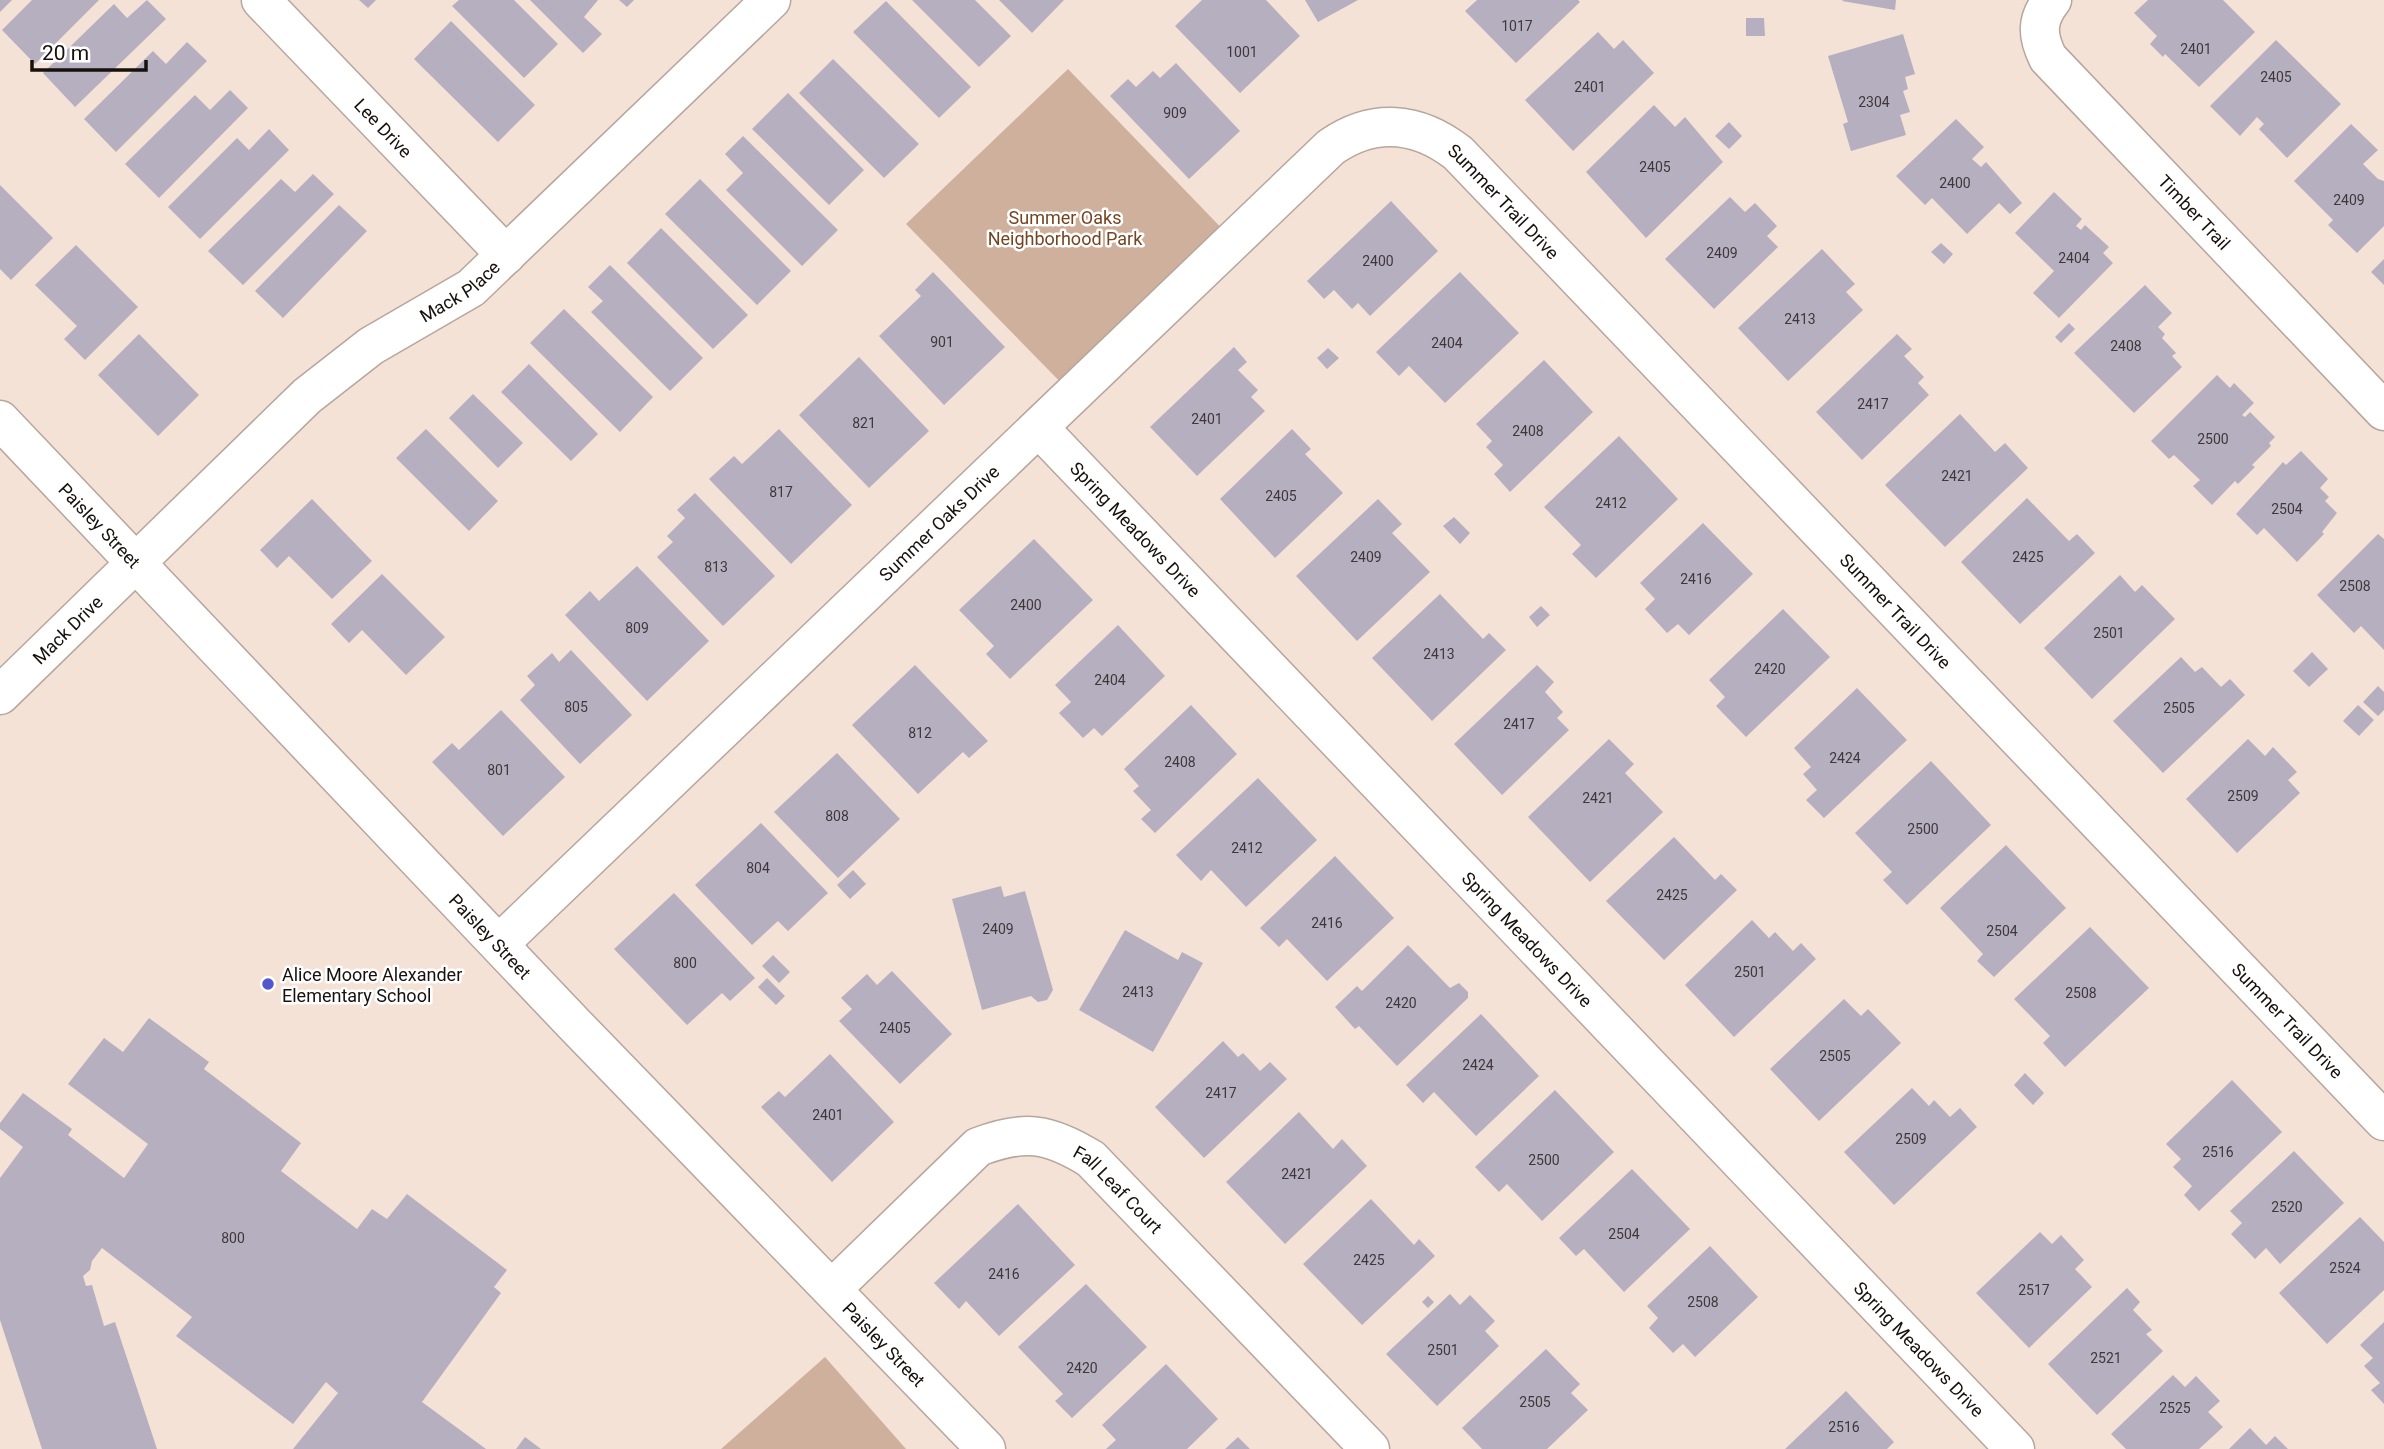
<svg xmlns="http://www.w3.org/2000/svg" width="2384" height="1449" font-family="Roboto,sans-serif">
<style>
.green{fill:#ceb09d}
.building{fill:#b6afc0}
.lines{fill:none;stroke-linecap:round;stroke-linejoin:round}
.minor-casing{stroke:#b7a69b;stroke-width:41}
.tertiary-casing{stroke:#b7a69b;stroke-width:41}
.minor{stroke:#fff;stroke-width:38}
.tertiary{stroke:#fff;stroke-width:38}
.poi-dot{fill:#5257cd;stroke:#fff;stroke-width:2.5}
.labels{text-anchor:middle;dominant-baseline:central;stroke-width:5;stroke-linejoin:round;paint-order:stroke}
.number-label{font-size:14px;fill:#3f383a}
.street-label{font-size:18px;fill:#17110d;stroke:#fff}
.park-label{font-size:18px;fill:#754521;stroke:#fff}
.poi-label{font-size:18px;fill:#17110d;stroke:#fff;text-anchor:start}
</style>
<rect width="100%" height="100%" fill="#f4e2d6"/>
<path class="green" d="M 1068,69 L 1234,241 L 1073,395 L 906,224 Z
M 825,1357 L 906,1449 L 721,1449 Z"/>
<path class="building" d="M 0,0 L 12,0 L 0,12 Z
M 32,0 L 99,0 L 35,64 L 2,30 Z
M 147,0 L 166,19 L 75,107 L 43,73 L 114,4 L 127,18 Z
M 359,0 L 376,0 L 368,8 Z
M 459,0 L 514,0 L 558,44 L 524,78 L 452,6 Z
M 530,0 L 598,0 L 584,17 L 602,34 L 583,53 Z
M 619,0 L 634,0 L 627,7 Z
M 912,0 L 975,0 L 1011,36 L 979,67 Z
M 999,0 L 1064,0 L 1032,33 Z
M 1202,0 L 1266,0 L 1300,36 L 1240,93 L 1175,26 Z
M 1305,0 L 1358,0 L 1318,22 Z
M 1477,0 L 1578,0 L 1580,2 L 1516,63 L 1465,11 Z
M 1843,0 L 1896,0 L 1895,10 L 1842,1 Z
M 2148,0 L 2223,0 L 2255,32 L 2199,87 L 2165,54 L 2163,57 L 2150,44 L 2157,36 L 2134,13 Z
M 886,1 L 971,87 L 939,118 L 853,32 Z
M 1746,18 L 1764,18 L 1765,36 L 1746,36 Z
M 451,21 L 535,105 L 498,142 L 414,59 Z
M 1598,32 L 1614,49 L 1623,40 L 1654,73 L 1573,151 L 1525,100 Z
M 1903,34 L 1915,74 L 1905,77 L 1908,89 L 1903,91 L 1910,112 L 1900,115 L 1906,135 L 1851,151 L 1843,124 L 1848,122 L 1828,56 Z
M 2276,40 L 2341,104 L 2287,158 L 2259,129 L 2264,124 L 2257,117 L 2240,136 L 2210,106 Z
M 187,42 L 207,61 L 116,152 L 84,119 L 153,51 L 166,64 Z
M 833,59 L 919,144 L 884,178 L 799,93 Z
M 1176,63 L 1240,131 L 1189,179 L 1110,96 L 1128,79 L 1136,87 L 1153,71 L 1160,78 Z
M 230,90 L 248,108 L 159,198 L 125,164 L 195,95 L 210,110 Z
M 788,93 L 864,170 L 829,205 L 752,129 Z
M 1654,105 L 1675,127 L 1685,117 L 1723,162 L 1646,238 L 1586,172 Z
M 1956,119 L 1984,147 L 1972,159 L 1981,167 L 1986,162 L 2022,203 L 2010,214 L 1999,203 L 1967,234 L 1932,198 L 1925,205 L 1896,176 Z
M 1729,122 L 1742,136 L 1729,149 L 1715,136 Z
M 2351,124 L 2378,150 L 2363,164 L 2378,179 L 2384,181 L 2384,226 L 2357,253 L 2328,225 L 2333,220 L 2294,181 Z
M 269,129 L 289,150 L 200,239 L 168,207 L 237,138 L 249,150 Z
M 743,136 L 838,230 L 802,266 L 726,190 L 743,173 L 725,154 Z
M 313,174 L 334,194 L 243,285 L 208,251 L 281,179 L 295,192 Z
M 700,179 L 791,271 L 757,305 L 665,214 Z
M 0,185 L 53,238 L 11,280 L 0,269 Z
M 2054,192 L 2082,219 L 2076,226 L 2081,230 L 2085,225 L 2109,247 L 2103,253 L 2113,263 L 2059,318 L 2033,293 L 2054,271 L 2015,233 Z
M 1730,197 L 1745,212 L 1755,203 L 1777,226 L 1767,236 L 1778,247 L 1714,309 L 1665,259 Z
M 1391,201 L 1438,251 L 1370,316 L 1358,303 L 1352,309 L 1334,290 L 1324,299 L 1307,281 Z
M 339,205 L 367,231 L 283,318 L 255,291 Z
M 661,228 L 748,315 L 713,349 L 627,263 Z
M 1941,243 L 1953,254 L 1944,264 L 1931,252 Z
M 76,245 L 138,307 L 85,360 L 64,339 L 77,326 L 35,285 Z
M 1822,249 L 1855,284 L 1846,292 L 1863,310 L 1788,381 L 1738,328 Z
M 2384,259 L 2384,285 L 2371,272 Z
M 610,265 L 703,358 L 670,391 L 591,312 L 603,301 L 588,287 Z
M 933,272 L 1005,347 L 944,405 L 879,336 L 921,296 L 915,290 Z
M 1460,272 L 1519,333 L 1445,403 L 1409,366 L 1399,376 L 1376,352 Z
M 2145,285 L 2172,313 L 2158,327 L 2165,334 L 2162,338 L 2176,353 L 2172,356 L 2182,367 L 2134,413 L 2074,353 Z
M 564,309 L 653,397 L 620,432 L 530,343 Z
M 2069,323 L 2075,329 L 2061,343 L 2055,337 Z
M 139,334 L 199,395 L 158,436 L 98,375 Z
M 1897,334 L 1912,349 L 1904,356 L 1924,377 L 1918,383 L 1929,395 L 1862,460 L 1816,412 Z
M 1234,347 L 1247,362 L 1238,370 L 1258,390 L 1251,397 L 1265,411 L 1197,476 L 1150,427 Z
M 1328,348 L 1339,358 L 1327,369 L 1317,358 Z
M 859,357 L 929,431 L 869,488 L 799,415 Z
M 1544,360 L 1593,412 L 1510,492 L 1494,474 L 1503,465 L 1486,447 L 1492,441 L 1476,424 Z
M 529,364 L 598,434 L 571,461 L 501,392 Z
M 2217,375 L 2230,388 L 2234,383 L 2254,403 L 2242,415 L 2245,417 L 2250,412 L 2275,437 L 2269,443 L 2271,446 L 2252,465 L 2255,467 L 2238,484 L 2235,481 L 2212,505 L 2193,486 L 2200,480 L 2174,455 L 2169,459 L 2151,441 Z
M 473,394 L 523,443 L 498,468 L 449,418 Z
M 1960,414 L 1995,452 L 2005,443 L 2028,468 L 1945,547 L 1885,485 Z
M 426,429 L 498,501 L 469,531 L 396,458 Z
M 779,429 L 852,505 L 791,564 L 709,479 L 734,456 L 742,464 Z
M 1292,429 L 1311,449 L 1305,454 L 1343,493 L 1275,558 L 1220,499 Z
M 1619,436 L 1678,499 L 1596,578 L 1572,554 L 1581,545 L 1544,507 Z
M 2301,451 L 2328,479 L 2320,488 L 2329,497 L 2325,501 L 2337,513 L 2322,532 L 2324,534 L 2297,562 L 2264,528 L 2257,535 L 2236,514 L 2283,462 L 2286,465 Z
M 695,493 L 775,576 L 723,626 L 657,557 L 673,542 L 667,536 L 685,518 L 677,510 Z
M 2027,498 L 2069,541 L 2077,534 L 2095,553 L 2020,624 L 1961,562 Z
M 312,499 L 372,561 L 332,599 L 289,556 L 277,568 L 260,550 Z
M 1378,499 L 1402,524 L 1392,533 L 1430,572 L 1357,641 L 1296,576 Z
M 1454,517 L 1470,533 L 1460,544 L 1443,526 Z
M 1703,523 L 1753,574 L 1689,635 L 1678,624 L 1667,633 L 1645,609 L 1655,599 L 1640,583 Z
M 2378,534 L 2384,539 L 2384,650 L 2361,626 L 2354,633 L 2317,595 Z
M 1034,539 L 1093,600 L 1010,679 L 986,654 L 994,646 L 959,610 Z
M 637,566 L 709,641 L 647,701 L 565,615 L 590,591 L 599,601 Z
M 382,574 L 445,637 L 406,675 L 362,630 L 349,643 L 331,624 Z
M 2120,575 L 2135,592 L 2142,585 L 2175,619 L 2092,699 L 2044,648 Z
M 1440,594 L 1483,639 L 1489,633 L 1506,650 L 1432,721 L 1372,658 Z
M 1541,606 L 1550,615 L 1537,627 L 1529,617 Z
M 1783,609 L 1830,657 L 1746,737 L 1716,706 L 1725,697 L 1709,680 Z
M 1118,625 L 1165,676 L 1102,736 L 1094,728 L 1083,738 L 1059,713 L 1071,702 L 1055,685 Z
M 571,650 L 632,715 L 580,764 L 520,700 L 535,685 L 527,676 L 552,653 L 559,662 Z
M 2312,652 L 2328,669 L 2309,687 L 2293,671 Z
M 2181,657 L 2195,672 L 2202,667 L 2221,687 L 2230,679 L 2245,695 L 2163,773 L 2113,721 Z
M 915,665 L 988,741 L 969,758 L 963,752 L 918,794 L 852,725 Z
M 1537,665 L 1554,682 L 1545,692 L 1563,712 L 1557,718 L 1569,730 L 1502,795 L 1454,744 Z
M 2378,686 L 2384,692 L 2384,710 L 2378,716 L 2363,702 Z
M 1857,688 L 1907,740 L 1824,818 L 1806,800 L 1817,790 L 1803,774 L 1811,767 L 1794,748 Z
M 1191,705 L 1237,754 L 1155,833 L 1141,819 L 1151,810 L 1133,791 L 1139,786 L 1124,769 Z
M 2358,705 L 2374,720 L 2359,736 L 2343,721 Z
M 501,710 L 565,777 L 503,836 L 432,762 L 452,743 L 459,750 Z
M 1609,739 L 1634,764 L 1625,773 L 1663,812 L 1590,882 L 1528,817 Z
M 2248,739 L 2265,756 L 2273,747 L 2297,772 L 2288,780 L 2300,793 L 2237,853 L 2186,799 Z
M 837,753 L 900,819 L 838,878 L 774,812 Z
M 1931,761 L 1991,825 L 1907,905 L 1883,880 L 1892,872 L 1855,833 Z
M 1258,778 L 1317,840 L 1246,907 L 1211,870 L 1201,881 L 1176,855 Z
M 761,823 L 828,893 L 788,931 L 778,921 L 752,945 L 695,885 Z
M 1674,837 L 1715,880 L 1721,874 L 1737,890 L 1664,960 L 1606,901 Z
M 2006,845 L 2066,908 L 1994,977 L 1977,961 L 1983,954 L 1940,908 Z
M 1335,856 L 1394,918 L 1327,981 L 1287,939 L 1279,947 L 1260,928 Z
M 853,870 L 866,884 L 850,899 L 837,885 Z
M 1001,886 L 1004,897 L 1025,891 L 1053,990 L 1047,1000 L 1038,1002 L 1031,996 L 982,1010 L 952,899 Z
M 674,893 L 755,978 L 730,1001 L 722,993 L 687,1025 L 614,949 Z
M 1752,920 L 1769,938 L 1775,932 L 1793,951 L 1801,943 L 1816,959 L 1734,1037 L 1685,985 Z
M 2090,927 L 2149,988 L 2065,1067 L 2043,1043 L 2050,1036 L 2014,999 Z
M 1125,930 L 1178,960 L 1182,952 L 1203,963 L 1153,1052 L 1079,1010 Z
M 1408,945 L 1450,988 L 1459,983 L 1468,992 L 1468,998 L 1397,1066 L 1359,1026 L 1355,1029 L 1335,1007 L 1357,986 L 1362,991 Z
M 773,955 L 790,972 L 779,983 L 762,966 Z
M 892,971 L 952,1034 L 900,1084 L 839,1021 L 852,1009 L 841,998 L 867,974 L 877,985 Z
M 767,978 L 785,996 L 776,1005 L 758,987 Z
M 1844,999 L 1861,1016 L 1868,1009 L 1901,1043 L 1819,1121 L 1770,1069 Z
M 1481,1014 L 1539,1076 L 1476,1136 L 1434,1092 L 1423,1103 L 1406,1085 Z
M 149,1018 L 209,1062 L 204,1069 L 301,1143 L 281,1171 L 357,1229 L 372,1209 L 387,1219 L 407,1194 L 507,1270 L 494,1287 L 501,1293 L 422,1402 L 486,1449 L 293,1449 L 338,1393 L 326,1382 L 293,1424 L 176,1336 L 192,1317 L 102,1248 L 92,1261 L 90,1270 L 83,1276 L 86,1286 L 92,1285 L 104,1326 L 115,1322 L 157,1449 L 42,1449 L 0,1320 L 0,1178 L 23,1147 L 0,1129 L 0,1123 L 23,1093 L 72,1129 L 68,1135 L 124,1178 L 148,1144 L 68,1084 L 104,1038 L 123,1052 Z
M 1223,1041 L 1238,1057 L 1243,1053 L 1260,1071 L 1270,1062 L 1287,1079 L 1204,1158 L 1155,1107 Z
M 830,1054 L 894,1122 L 832,1182 L 761,1107 L 779,1091 L 785,1097 Z
M 2025,1073 L 2044,1093 L 2033,1105 L 2014,1085 Z
M 2232,1080 L 2282,1132 L 2199,1211 L 2184,1195 L 2192,1186 L 2173,1167 L 2181,1159 L 2166,1144 Z
M 1912,1088 L 1929,1106 L 1934,1100 L 1950,1117 L 1960,1108 L 1977,1127 L 1894,1205 L 1844,1152 Z
M 1555,1090 L 1614,1152 L 1542,1221 L 1507,1184 L 1499,1192 L 1475,1167 Z
M 1299,1112 L 1333,1149 L 1342,1139 L 1367,1166 L 1285,1244 L 1226,1182 Z
M 2294,1151 L 2344,1203 L 2280,1264 L 2266,1248 L 2255,1259 L 2231,1234 L 2242,1223 L 2230,1211 Z
M 1632,1169 L 1690,1229 L 1624,1292 L 1584,1249 L 1576,1256 L 1559,1238 Z
M 1371,1199 L 1414,1245 L 1419,1239 L 1435,1256 L 1362,1325 L 1303,1264 Z
M 1018,1204 L 1075,1265 L 999,1336 L 966,1301 L 959,1309 L 934,1283 Z
M 2360,1217 L 2384,1242 L 2384,1290 L 2327,1344 L 2279,1293 Z
M 2040,1232 L 2052,1244 L 2061,1235 L 2084,1260 L 2075,1269 L 2092,1287 L 2029,1348 L 1976,1293 Z
M 1710,1246 L 1758,1297 L 1695,1357 L 1683,1344 L 1673,1353 L 1649,1328 L 1658,1318 L 1647,1306 Z
M 1086,1284 L 1147,1347 L 1072,1418 L 1055,1401 L 1063,1394 L 1018,1347 Z
M 2127,1288 L 2140,1302 L 2133,1310 L 2152,1330 L 2146,1334 L 2163,1351 L 2097,1415 L 2048,1364 Z
M 1450,1294 L 1460,1305 L 1470,1295 L 1495,1321 L 1485,1331 L 1499,1346 L 1437,1406 L 1386,1354 Z
M 1428,1296 L 1434,1302 L 1428,1308 L 1422,1302 Z
M 2384,1322 L 2384,1404 L 2371,1390 L 2380,1383 L 2364,1366 L 2373,1358 L 2360,1345 Z
M 1546,1349 L 1580,1384 L 1571,1393 L 1588,1410 L 1547,1449 L 1482,1449 L 1462,1428 Z
M 1166,1364 L 1218,1419 L 1187,1449 L 1106,1449 L 1116,1440 L 1102,1425 Z
M 2173,1375 L 2185,1387 L 2196,1376 L 2220,1401 L 2208,1412 L 2223,1427 L 2199,1449 L 2126,1449 L 2111,1434 Z
M 1846,1391 L 1894,1442 L 1887,1449 L 1785,1449 Z
M 2250,1428 L 2266,1445 L 2275,1436 L 2288,1449 L 2229,1449 Z
M 525,1437 L 541,1449 L 516,1449 Z
M 1238,1437 L 1250,1449 L 1225,1449 Z"/>
<g class="lines">
<g class="minor-casing">
<g id="minor">
<path id="s1" d="M 261,0 L 506,255"/>
<path id="s2" d="M 2052,0 C 2036,20 2037,36 2048,58 L 2384,411"/>
<path id="s3" d="M 1039,428 L 2015,1449"/>
<path id="s4" d="M 0,695 L 307,396 L 371,346 L 471,288 L 771,0"/>
<path id="s5" d="M 499,944 L 1331,147 C 1374,117 1418,122 1458,153 L 2384,1121"/>
<path id="s6" d="M 833,1288 L 978,1147 C 1024,1129 1049,1133 1091,1159 L 1370,1449"/>
</g>
</g>
<g class="tertiary-casing">
<g id="tertiary">
<path id="s7" d="M 0,420 L 575,1025 L 986,1449"/>
</g>
</g>
<use href="#minor" class="minor"/>
<use href="#tertiary" class="tertiary"/>
</g>
<circle class="poi-dot" cx="268" cy="984" r="7"/>
<g class="labels">
<g class="number-label">
<text x="1517" y="26">1017</text>
<text x="2196" y="49">2401</text>
<text x="1242" y="52">1001</text>
<text x="2276" y="77">2405</text>
<text x="1590" y="87">2401</text>
<text x="1874" y="102">2304</text>
<text x="1175" y="113">909</text>
<text x="1655" y="167">2405</text>
<text x="1955" y="183">2400</text>
<text x="2349" y="200">2409</text>
<text x="1722" y="253">2409</text>
<text x="2074" y="258">2404</text>
<text x="1378" y="261">2400</text>
<text x="1800" y="319">2413</text>
<text x="942" y="342">901</text>
<text x="1447" y="343">2404</text>
<text x="2126" y="346">2408</text>
<text x="1873" y="404">2417</text>
<text x="1207" y="419">2401</text>
<text x="864" y="423">821</text>
<text x="1528" y="431">2408</text>
<text x="2213" y="439">2500</text>
<text x="1957" y="476">2421</text>
<text x="781" y="492">817</text>
<text x="1281" y="496">2405</text>
<text x="1611" y="503">2412</text>
<text x="2287" y="509">2504</text>
<text x="1366" y="557">2409</text>
<text x="2028" y="557">2425</text>
<text x="716" y="567">813</text>
<text x="1696" y="579">2416</text>
<text x="2355" y="586">2508</text>
<text x="1026" y="605">2400</text>
<text x="637" y="628">809</text>
<text x="2109" y="633">2501</text>
<text x="1439" y="654">2413</text>
<text x="1770" y="669">2420</text>
<text x="1110" y="680">2404</text>
<text x="576" y="707">805</text>
<text x="2179" y="708">2505</text>
<text x="1519" y="724">2417</text>
<text x="920" y="733">812</text>
<text x="1845" y="758">2424</text>
<text x="1180" y="762">2408</text>
<text x="499" y="770">801</text>
<text x="2243" y="796">2509</text>
<text x="1598" y="798">2421</text>
<text x="837" y="816">808</text>
<text x="1923" y="829">2500</text>
<text x="1247" y="848">2412</text>
<text x="758" y="868">804</text>
<text x="1672" y="895">2425</text>
<text x="1327" y="923">2416</text>
<text x="998" y="929">2409</text>
<text x="2002" y="931">2504</text>
<text x="685" y="963">800</text>
<text x="1750" y="972">2501</text>
<text x="1138" y="992">2413</text>
<text x="2081" y="993">2508</text>
<text x="1401" y="1003">2420</text>
<text x="895" y="1028">2405</text>
<text x="1835" y="1056">2505</text>
<text x="1478" y="1065">2424</text>
<text x="1221" y="1093">2417</text>
<text x="828" y="1115">2401</text>
<text x="1911" y="1139">2509</text>
<text x="2218" y="1152">2516</text>
<text x="1544" y="1160">2500</text>
<text x="1297" y="1174">2421</text>
<text x="2287" y="1207">2520</text>
<text x="1624" y="1234">2504</text>
<text x="233" y="1238">800</text>
<text x="1369" y="1260">2425</text>
<text x="2345" y="1268">2524</text>
<text x="1004" y="1274">2416</text>
<text x="2034" y="1290">2517</text>
<text x="1703" y="1302">2508</text>
<text x="1443" y="1350">2501</text>
<text x="2106" y="1358">2521</text>
<text x="1082" y="1368">2420</text>
<text x="1535" y="1402">2505</text>
<text x="2175" y="1408">2525</text>
<text x="1844" y="1427">2516</text>
</g>
<g class="street-label">
<text stroke="none"><textPath href="#s1" startOffset="177">Lee Drive</textPath></text>
<text stroke="none"><textPath href="#s5" startOffset="1356">Summer Trail Drive</textPath></text>
<text stroke="none"><textPath href="#s2" startOffset="275">Timber Trail</textPath></text>
<text stroke="none"><textPath href="#s4" startOffset="614">Mack Place</textPath></text>
<text stroke="none"><textPath href="#s5" startOffset="609">Summer Oaks Drive</textPath></text>
<text stroke="none"><textPath href="#s7" startOffset="145">Paisley Street</textPath></text>
<text stroke="none"><textPath href="#s3" startOffset="140">Spring Meadows Drive</textPath></text>
<text stroke="none"><textPath href="#s5" startOffset="1923">Summer Trail Drive</textPath></text>
<text stroke="none"><textPath href="#s4" startOffset="94">Mack Drive</textPath></text>
<text stroke="none"><textPath href="#s7" startOffset="712">Paisley Street</textPath></text>
<text stroke="none"><textPath href="#s3" startOffset="707">Spring Meadows Drive</textPath></text>
<text stroke="none"><textPath href="#s5" startOffset="2490">Summer Trail Drive</textPath></text>
<text stroke="none"><textPath href="#s6" startOffset="362">Fall Leaf Court</textPath></text>
<text stroke="none"><textPath href="#s7" startOffset="1279">Paisley Street</textPath></text>
<text stroke="none"><textPath href="#s3" startOffset="1274">Spring Meadows Drive</textPath></text>
</g>
<g class="park-label">
<text x="1065" y="217">Summer Oaks<tspan x="1065" dy="21">Neighborhood Park</tspan></text>
</g>
<g class="poi-label">
<text x="282" y="974">Alice Moore Alexander<tspan x="282" dy="21">Elementary School</tspan></text>
</g>
</g>
<path d="M32 60v10h114v-10" fill="none" stroke="#17110d" stroke-width="3.5"/>
<text x="42" y="60" font-size="21" fill="#17110d" stroke="#ffffff" stroke-width="5" paint-order="stroke">20 m</text>
</svg>
